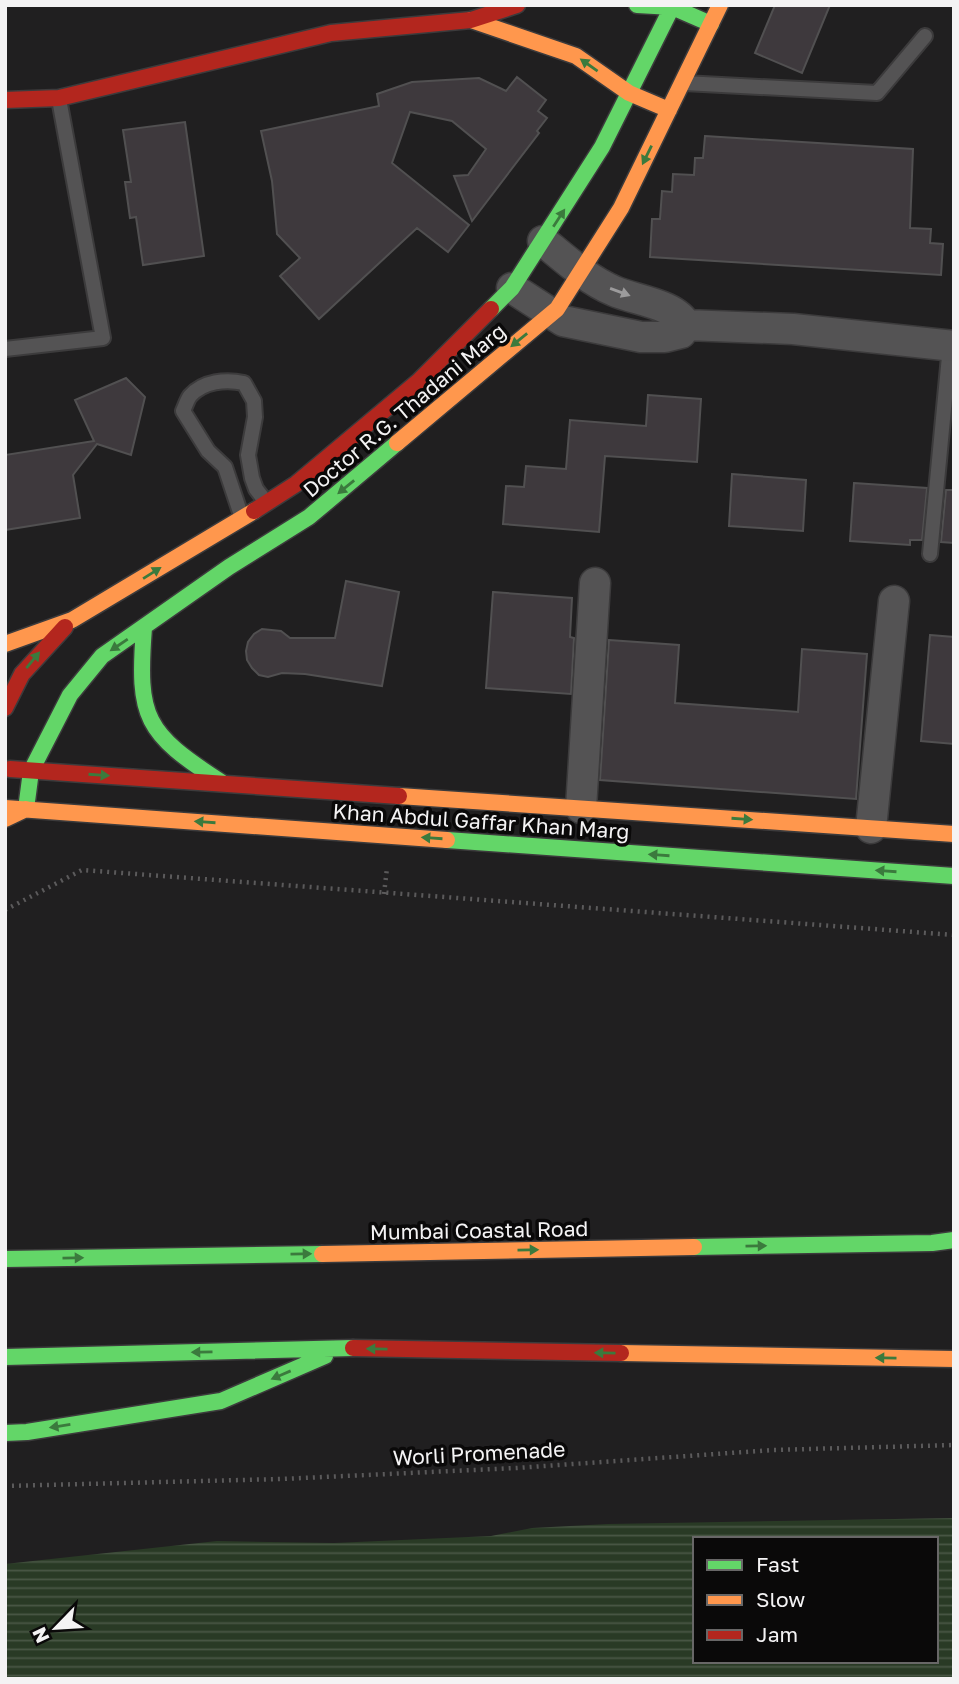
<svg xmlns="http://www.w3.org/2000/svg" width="959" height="1684" font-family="'Golos Text',sans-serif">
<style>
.water{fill:url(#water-rules);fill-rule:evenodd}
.building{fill:#3e393d;stroke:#515051;stroke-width:2}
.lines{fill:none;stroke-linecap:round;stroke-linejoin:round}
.lane-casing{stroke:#3c3b3c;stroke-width:18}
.street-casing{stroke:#3c3b3c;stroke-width:33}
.fast-casing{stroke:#3c3b3c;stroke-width:19}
.slow-casing{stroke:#3c3b3c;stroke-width:19}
.jam-casing{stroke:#3c3b3c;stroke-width:19}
.path{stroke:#5b5a5b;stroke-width:4.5;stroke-dasharray:2 5;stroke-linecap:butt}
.lane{stroke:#545354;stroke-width:14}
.street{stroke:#545354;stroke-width:30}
.fast{stroke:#63d668;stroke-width:16}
.slow{stroke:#ff974d;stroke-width:16}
.jam{stroke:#b3261e;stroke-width:16}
.oneway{fill:#3b7a3d}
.oneway2{fill:#9c9b9c}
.labels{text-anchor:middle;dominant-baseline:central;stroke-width:7;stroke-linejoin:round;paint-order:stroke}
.street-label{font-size:21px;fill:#f4f3f4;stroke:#0a0909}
</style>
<defs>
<pattern id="water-rules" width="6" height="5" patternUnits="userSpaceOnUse" patternTransform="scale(1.75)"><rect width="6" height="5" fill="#293a25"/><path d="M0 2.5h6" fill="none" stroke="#495745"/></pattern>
</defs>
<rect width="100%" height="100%" fill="#201f20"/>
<path class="water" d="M 954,1518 L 954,1679 L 5,1679 L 5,1564 L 217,1541 L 334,1543 L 491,1536 L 532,1528 L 608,1524 ZM 695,1539 L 936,1539 L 936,1661 L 695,1661 Z"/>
<path class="building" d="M 775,5 L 830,5 L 802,73 L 755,53 Z
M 517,77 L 546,100 L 538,111 L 547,118 L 537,131 L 539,133 L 472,221 L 454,176 L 468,175 L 486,149 L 452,121 L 410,112 L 392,163 L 469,225 L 448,252 L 417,228 L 319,319 L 280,276 L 300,258 L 277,234 L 272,181 L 261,131 L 379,106 L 377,94 L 412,82 L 479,78 L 506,91 Z
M 185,122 L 204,256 L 143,265 L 136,217 L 130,218 L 125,182 L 131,182 L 123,130 Z
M 705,136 L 913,149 L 910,228 L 931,229 L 930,243 L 943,244 L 941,275 L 650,257 L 652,219 L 660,219 L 662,191 L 672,192 L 673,174 L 694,175 L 695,158 L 703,158 Z
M 126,378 L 145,397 L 131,455 L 97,444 L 73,475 L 80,518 L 5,530 L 5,455 L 94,441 L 75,400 Z
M 648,395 L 701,399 L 697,462 L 605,456 L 599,532 L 503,524 L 506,486 L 524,487 L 526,466 L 566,469 L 570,420 L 646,426 Z
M 732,474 L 806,480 L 803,531 L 729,526 Z
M 854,483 L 927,488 L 922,540 L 910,540 L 910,545 L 850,541 Z
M 946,490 L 954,490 L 954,543 L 941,542 Z
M 346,581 L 399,592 L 382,686 L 305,674 L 282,673 L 268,677 L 259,675 L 252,668 L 247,660 L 246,651 L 248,642 L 254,634 L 262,629 L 281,631 L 290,638 L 335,638 Z
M 493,592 L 572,598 L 570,637 L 574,638 L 571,694 L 486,688 Z
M 930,635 L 954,637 L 954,744 L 921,741 Z
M 609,640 L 679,645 L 675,703 L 798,712 L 802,649 L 867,654 L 856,799 L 600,780 Z"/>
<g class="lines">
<g class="lane-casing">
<path id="lane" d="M 684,83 L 877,93 L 925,36
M 5,349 L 103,338 L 59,99
M 241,515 L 225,467 L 208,451 L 183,411 C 185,407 187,400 190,396 C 203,381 226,379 244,383 L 254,401 L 255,417 L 248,455 L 252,478 L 256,489 L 266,502
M 930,554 L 950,346"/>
</g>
<g class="street-casing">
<path id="street" d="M 512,288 L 563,321 L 641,337 L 665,337 L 681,333 L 686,325 C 676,304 634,300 614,291 C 588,280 565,259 543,241
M 686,325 L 793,329 L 954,346
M 581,808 L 595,583
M 871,828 L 894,601"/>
</g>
<g class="fast-casing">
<path id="fast" d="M 637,5 L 672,7 L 711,24
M 491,309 L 512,288 L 602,147 L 673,5
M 144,628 C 137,718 145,733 221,782
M 26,809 L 31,771 L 70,695 L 102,656 L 229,567 L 309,517 L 397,443
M 447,840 L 954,876
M 694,1247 L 932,1243 L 954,1240
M 5,1259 L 322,1254
M 5,1357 L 353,1348
M 5,1433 L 27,1432 L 221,1401 L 325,1356"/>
</g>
<g class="slow-casing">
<path id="slow" d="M 471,20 L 576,56 L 629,93 L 669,110
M 397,443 L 557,309 L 621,208 L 720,5
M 5,644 L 72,620 L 254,511
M 399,796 L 954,834
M 5,808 L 447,840
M 5,819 L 26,809
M 322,1254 L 694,1247
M 621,1353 L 954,1359"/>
</g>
<g class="jam-casing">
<path id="jam" d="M 5,100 L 59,98 L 331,33 L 471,20 L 517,5
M 254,511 L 296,484 L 419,381 L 491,309
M 5,708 L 22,674 L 65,627
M 10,769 L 399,796
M 353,1348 L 621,1353"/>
</g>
<path class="path" d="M 384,894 L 387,868
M 5,910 L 82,870 L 954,935
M 5,1486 L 281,1479 L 516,1468 L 773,1450 L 954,1445"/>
<use href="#lane" class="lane"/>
<use href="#street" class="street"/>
<use href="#fast" class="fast"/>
<use href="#slow" class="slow"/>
<use href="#jam" class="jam"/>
</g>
<defs><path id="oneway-solid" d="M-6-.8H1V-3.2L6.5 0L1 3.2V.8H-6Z" transform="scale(1.75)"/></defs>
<g class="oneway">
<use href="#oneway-solid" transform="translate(589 65) rotate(-145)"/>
<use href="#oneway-solid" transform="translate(647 155) rotate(116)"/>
<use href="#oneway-solid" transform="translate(559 218) rotate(-57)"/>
<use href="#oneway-solid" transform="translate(519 340) rotate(141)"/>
<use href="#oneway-solid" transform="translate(346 487) rotate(141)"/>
<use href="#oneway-solid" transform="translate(152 573) rotate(-32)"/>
<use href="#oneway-solid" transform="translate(119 645) rotate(146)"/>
<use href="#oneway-solid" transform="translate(33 660) rotate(-51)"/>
<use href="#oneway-solid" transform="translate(99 775) rotate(4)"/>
<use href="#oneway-solid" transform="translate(742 819) rotate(4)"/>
<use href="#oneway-solid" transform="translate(205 822) rotate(-176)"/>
<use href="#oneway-solid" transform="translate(432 838) rotate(-176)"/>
<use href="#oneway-solid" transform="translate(659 855) rotate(-176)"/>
<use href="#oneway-solid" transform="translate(886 871) rotate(-176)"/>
<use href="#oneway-solid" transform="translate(756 1246) rotate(-1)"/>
<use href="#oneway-solid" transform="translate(528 1250) rotate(-1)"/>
<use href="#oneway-solid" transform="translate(301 1254) rotate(-1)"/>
<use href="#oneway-solid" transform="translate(73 1258) rotate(-1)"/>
<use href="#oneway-solid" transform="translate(377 1349) rotate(-179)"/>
<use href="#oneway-solid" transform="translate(202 1352) rotate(179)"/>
<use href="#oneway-solid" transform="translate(605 1353) rotate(-179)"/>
<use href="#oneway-solid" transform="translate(886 1358) rotate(-179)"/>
<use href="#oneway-solid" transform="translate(281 1375) rotate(157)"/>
<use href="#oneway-solid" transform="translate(60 1426) rotate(171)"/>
</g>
<use class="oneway2" href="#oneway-solid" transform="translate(620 292) rotate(20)"/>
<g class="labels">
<g class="street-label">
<text transform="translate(404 410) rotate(-40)">Doctor R.G. Thadani Marg</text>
<text transform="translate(481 821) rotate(4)">Khan Abdul Gaffar Khan Marg</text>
<text transform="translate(479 1230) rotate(-1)">Mumbai Coastal Road</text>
<text transform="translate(479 1453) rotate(-3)">Worli Promenade</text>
</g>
</g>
<rect width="959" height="1684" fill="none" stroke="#f4f3f4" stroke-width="14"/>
<rect x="693" y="1537" width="245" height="126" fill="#0a0909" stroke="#686767" stroke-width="2"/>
<rect x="707" y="1560" width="35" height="10" fill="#63d668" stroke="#686767" stroke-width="2"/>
<text x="756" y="1572" font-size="21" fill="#f4f3f4">Fast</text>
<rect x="707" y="1595" width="35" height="10" fill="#ff974d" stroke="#686767" stroke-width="2"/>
<text x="756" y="1607" font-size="21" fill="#f4f3f4">Slow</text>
<rect x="707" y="1630" width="35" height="10" fill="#b3261e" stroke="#686767" stroke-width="2"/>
<text x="756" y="1642" font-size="21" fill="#f4f3f4">Jam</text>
<g transform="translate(56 1628) rotate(245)" stroke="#0a0909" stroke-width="5" paint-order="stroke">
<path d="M0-5L12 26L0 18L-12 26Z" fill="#f4f3f4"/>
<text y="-10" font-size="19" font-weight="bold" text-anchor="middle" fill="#f4f3f4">N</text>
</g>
</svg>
